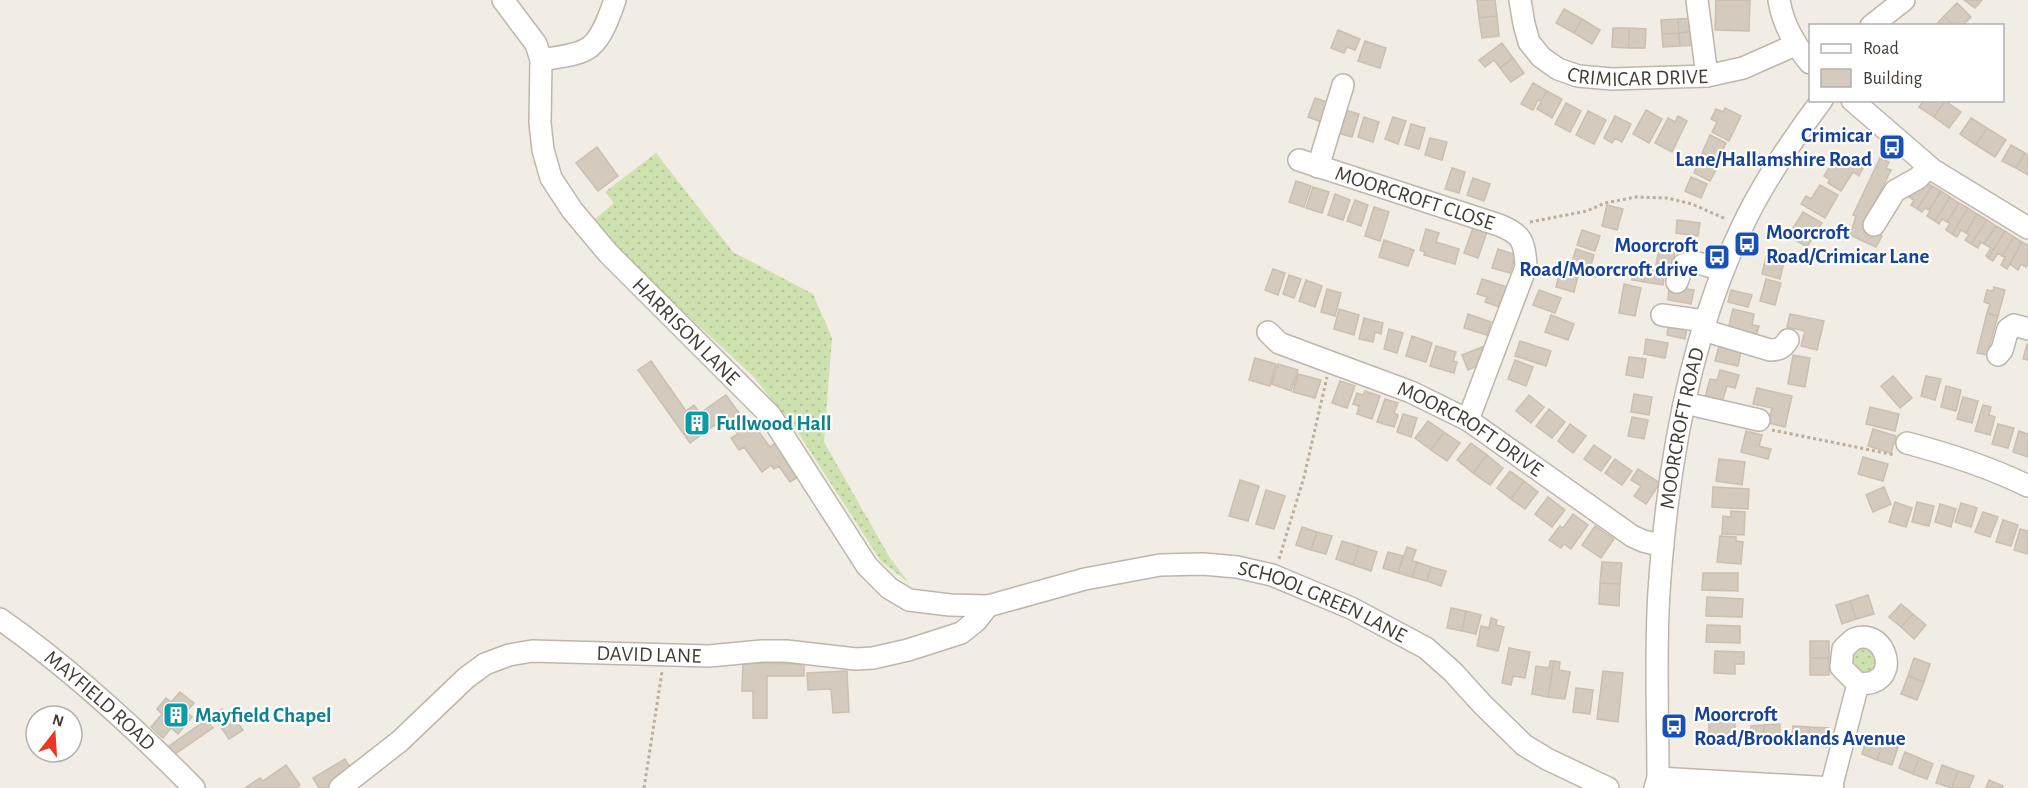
<svg xmlns="http://www.w3.org/2000/svg" width="2028" height="788" font-family="'Alegreya Sans',sans-serif">
<style>
.grass{fill:url(#grass-dots)}
.building{fill:#d4cabe;stroke:#cbbfaf;stroke-width:1.5}
.lines{fill:none;stroke-linecap:round;stroke-linejoin:round}
.minor-casing{stroke:#beb6ab;stroke-width:24}
.path{stroke:#bcae9a;stroke-width:3;stroke-dasharray:3 3;stroke-linecap:butt}
.minor{stroke:#fff;stroke-width:21}
.labels{text-anchor:middle;dominant-baseline:central;stroke-width:4.5;stroke-linejoin:round;paint-order:stroke}
.street-label{font-size:21px;fill:#423c35;stroke:#fff}
.transit-label{font-size:21px;font-weight:bold;fill:#164399;stroke:#fff;text-anchor:end}
.culture-label{font-size:21px;font-weight:bold;fill:#0d838f;stroke:#fff;text-anchor:start}
</style>
<defs>
<pattern id="grass-dots" width="8" height="8" patternUnits="userSpaceOnUse" patternTransform="scale(1.5)"><rect width="8" height="8" fill="#cee2b0"/><path d="M2 2h.1M6 6h.1" fill="none" stroke="#b2c398" stroke-width="1.8" stroke-linecap="round"/></pattern>
</defs>
<rect width="100%" height="100%" fill="#f1ece4"/>
<path class="grass" d="M 656,153 L 733,252 L 813,294 L 832,338 L 824,442 L 890,558 L 909,583 L 881,561 L 797,431 L 753,376 L 631,263 L 594,220 L 614,203 L 605,192 Z
M 1870,645 L 1881,660 L 1869,676 L 1853,672 L 1849,655 L 1852,650 Z"/>
<path class="building" d="M 1477,0 L 1495,0 L 1497,16 L 1479,18 Z
M 1716,0 L 1750,0 L 1749,31 L 1715,30 Z
M 1964,0 L 1982,0 L 1975,8 Z
M 1957,3 L 1971,17 L 1962,26 L 1954,26 L 1944,16 Z
M 1564,9 L 1582,19 L 1574,33 L 1556,23 Z
M 1497,16 L 1499,36 L 1482,38 L 1479,18 Z
M 1944,16 L 1954,26 L 1935,26 Z
M 1695,18 L 1696,31 L 1679,33 L 1678,19 Z
M 1582,19 L 1600,30 L 1592,44 L 1574,33 Z
M 1678,19 L 1679,33 L 1662,34 L 1661,20 Z
M 1613,28 L 1629,28 L 1629,48 L 1612,47 Z
M 1629,28 L 1646,29 L 1645,48 L 1629,48 Z
M 1338,30 L 1360,39 L 1355,50 L 1347,47 L 1344,53 L 1331,48 Z
M 1696,31 L 1697,45 L 1680,46 L 1679,33 Z
M 1679,33 L 1680,46 L 1663,47 L 1662,34 Z
M 1365,41 L 1386,48 L 1380,68 L 1358,61 Z
M 1502,43 L 1513,58 L 1500,68 L 1494,60 L 1485,67 L 1479,60 Z
M 1513,58 L 1524,73 L 1511,82 L 1500,68 Z
M 1533,83 L 1547,91 L 1541,101 L 1538,100 L 1533,110 L 1521,104 Z
M 1547,91 L 1562,99 L 1552,118 L 1537,109 Z
M 1315,98 L 1333,104 L 1327,124 L 1308,117 Z
M 1924,100 L 1945,100 L 1945,101 L 1934,117 L 1919,107 Z
M 1945,101 L 1961,112 L 1949,128 L 1934,117 Z
M 1566,103 L 1581,111 L 1570,132 L 1555,124 Z
M 1725,108 L 1741,116 L 1729,141 L 1712,132 L 1717,122 L 1711,119 L 1716,109 L 1723,112 Z
M 1345,110 L 1359,114 L 1352,137 L 1338,133 Z
M 1646,110 L 1662,119 L 1649,143 L 1633,134 Z
M 1588,111 L 1606,120 L 1594,144 L 1576,135 Z
M 1615,116 L 1631,124 L 1622,142 L 1615,138 L 1612,143 L 1604,138 Z
M 1678,116 L 1687,121 L 1672,152 L 1655,143 L 1668,118 L 1675,122 Z
M 1364,117 L 1379,122 L 1373,142 L 1358,137 Z
M 1393,117 L 1406,121 L 1398,144 L 1385,139 Z
M 1971,118 L 1987,128 L 1976,145 L 1960,134 Z
M 1411,124 L 1425,128 L 1419,149 L 1405,145 Z
M 1987,128 L 2006,140 L 1995,157 L 1976,145 Z
M 1710,135 L 1726,143 L 1718,160 L 1702,153 Z
M 1430,138 L 1447,142 L 1442,160 L 1425,155 Z
M 2011,145 L 2025,153 L 2016,168 L 2002,161 Z
M 597,147 L 618,176 L 598,191 L 576,163 Z
M 1838,153 L 1863,168 L 1859,176 L 1853,172 L 1841,191 L 1828,183 L 1830,180 L 1824,176 Z
M 2025,153 L 2028,155 L 2028,175 L 2016,168 Z
M 1701,157 L 1718,166 L 1710,181 L 1694,173 Z
M 1880,158 L 1889,162 L 1886,168 L 1891,170 L 1874,205 L 1868,229 L 1882,236 L 1876,247 L 1850,235 L 1856,216 L 1853,215 Z
M 1452,168 L 1465,172 L 1459,193 L 1445,189 Z
M 1691,177 L 1707,184 L 1701,198 L 1685,191 Z
M 1473,178 L 1490,184 L 1484,201 L 1467,195 Z
M 1296,181 L 1311,186 L 1304,207 L 1289,202 Z
M 1923,181 L 1932,186 L 1917,209 L 1911,205 L 1914,200 L 1904,194 Z
M 1820,185 L 1838,195 L 1825,218 L 1801,204 L 1806,196 L 1811,199 Z
M 1932,186 L 1941,191 L 1929,210 L 1925,208 L 1922,212 L 1917,209 Z
M 1313,187 L 1329,192 L 1322,213 L 1306,208 Z
M 1941,191 L 1950,197 L 1935,221 L 1927,216 L 1930,211 L 1929,210 Z
M 1335,194 L 1350,200 L 1343,220 L 1328,215 Z
M 1950,197 L 1959,203 L 1947,222 L 1942,219 L 1939,224 L 1935,221 Z
M 1355,200 L 1368,205 L 1361,226 L 1347,221 Z
M 1959,203 L 1968,208 L 1952,234 L 1946,230 L 1950,223 L 1947,222 Z
M 1607,205 L 1623,209 L 1617,230 L 1602,226 Z
M 1374,207 L 1389,212 L 1380,241 L 1365,236 Z
M 1968,208 L 1977,214 L 1966,233 L 1961,230 L 1957,237 L 1952,234 Z
M 1803,212 L 1822,223 L 1807,247 L 1788,236 Z
M 1977,214 L 1987,220 L 1971,244 L 1965,240 L 1969,235 L 1966,233 Z
M 1677,220 L 1700,223 L 1698,236 L 1676,233 Z
M 1987,220 L 1996,226 L 1984,244 L 1981,242 L 1978,248 L 1971,244 Z
M 1474,225 L 1488,229 L 1478,258 L 1464,253 Z
M 1996,226 L 2005,231 L 1988,258 L 1986,256 L 1991,248 L 1984,244 Z
M 1426,229 L 1439,233 L 1436,242 L 1459,249 L 1455,264 L 1424,255 L 1425,252 L 1420,250 Z
M 1582,230 L 1600,236 L 1595,251 L 1577,245 Z
M 2005,231 L 2014,237 L 2002,256 L 1998,253 L 1993,261 L 1988,258 Z
M 2014,237 L 2022,242 L 2007,269 L 2001,265 L 2005,257 L 2002,256 Z
M 1384,240 L 1414,250 L 1408,266 L 1379,257 Z
M 2022,242 L 2028,245 L 2028,264 L 2026,267 L 2021,264 L 2018,270 L 2010,264 Z
M 1660,243 L 1676,245 L 1672,268 L 1656,265 Z
M 1768,248 L 1786,253 L 1780,279 L 1762,274 Z
M 1498,249 L 1516,255 L 1510,273 L 1492,268 Z
M 1576,249 L 1594,255 L 1591,265 L 1599,268 L 1596,277 L 1570,268 Z
M 1634,267 L 1665,271 L 1663,285 L 1632,280 Z
M 1273,269 L 1285,273 L 1278,295 L 1265,290 Z
M 1560,271 L 1578,276 L 1574,292 L 1556,287 Z
M 1289,275 L 1301,279 L 1294,298 L 1283,294 Z
M 1482,279 L 1510,288 L 1505,304 L 1500,302 L 1499,307 L 1485,302 L 1487,297 L 1477,294 Z
M 1766,279 L 1781,283 L 1775,305 L 1760,301 Z
M 1306,280 L 1322,286 L 1315,307 L 1299,301 Z
M 1624,284 L 1641,288 L 1635,316 L 1619,313 Z
M 1669,287 L 1694,290 L 1691,304 L 1668,300 Z
M 1994,287 L 2005,290 L 1998,316 L 1987,313 L 1990,304 L 1984,302 L 1987,290 L 1993,291 Z
M 1327,289 L 1341,293 L 1335,316 L 1321,312 Z
M 1539,290 L 1561,298 L 1555,313 L 1533,305 Z
M 1731,290 L 1752,295 L 1748,307 L 1728,302 Z
M 1339,309 L 1359,315 L 1354,335 L 1334,329 Z
M 1733,309 L 1754,314 L 1752,325 L 1759,326 L 1756,336 L 1728,329 Z
M 1987,313 L 1998,316 L 1987,355 L 1977,353 Z
M 1468,314 L 1491,322 L 1487,335 L 1464,328 Z
M 1790,314 L 1824,321 L 1817,350 L 1801,346 L 1805,331 L 1787,327 Z
M 1551,315 L 1574,324 L 1568,340 L 1545,332 Z
M 1670,317 L 1688,320 L 1685,339 L 1667,335 Z
M 1364,318 L 1383,323 L 1381,334 L 1375,332 L 1373,342 L 1359,339 Z
M 1389,329 L 1403,333 L 1397,353 L 1384,349 Z
M 1412,336 L 1432,343 L 1426,362 L 1406,356 Z
M 1646,339 L 1668,343 L 1665,358 L 1644,354 Z
M 1520,341 L 1551,351 L 1546,366 L 1515,356 Z
M 2027,344 L 2028,344 L 2028,360 L 2023,359 Z
M 1487,345 L 1484,363 L 1468,370 L 1462,355 Z
M 1436,346 L 1456,352 L 1453,361 L 1457,362 L 1454,373 L 1430,366 Z
M 1719,346 L 1741,351 L 1738,366 L 1715,361 Z
M 1793,355 L 1810,358 L 1805,387 L 1788,384 Z
M 1629,357 L 1646,359 L 1643,378 L 1626,375 Z
M 1255,358 L 1276,364 L 1270,386 L 1249,380 Z
M 1515,360 L 1533,367 L 1526,386 L 1508,379 Z
M 651,361 L 686,411 L 694,405 L 700,413 L 726,395 L 747,424 L 751,421 L 770,447 L 775,443 L 782,453 L 804,473 L 790,482 L 779,466 L 774,469 L 771,465 L 762,472 L 744,447 L 739,450 L 731,438 L 738,434 L 726,417 L 690,443 L 638,370 Z
M 1278,364 L 1298,370 L 1291,391 L 1272,384 Z
M 1720,370 L 1739,375 L 1735,388 L 1727,386 L 1721,405 L 1704,401 L 1710,379 L 1717,380 Z
M 1298,374 L 1321,380 L 1315,398 L 1293,392 Z
M 1893,376 L 1912,398 L 1900,408 L 1881,386 Z
M 1926,376 L 1941,379 L 1935,400 L 1921,396 Z
M 1340,381 L 1355,386 L 1347,408 L 1332,403 Z
M 1946,386 L 1961,390 L 1956,411 L 1941,407 Z
M 1757,388 L 1792,396 L 1785,427 L 1768,423 L 1772,408 L 1753,404 Z
M 1365,391 L 1380,396 L 1372,419 L 1357,414 L 1359,406 L 1353,404 L 1357,393 L 1363,395 Z
M 1634,394 L 1652,397 L 1649,415 L 1631,412 Z
M 1529,395 L 1544,407 L 1531,423 L 1516,411 Z
M 1963,397 L 1978,401 L 1972,423 L 1957,419 Z
M 1385,399 L 1398,403 L 1394,413 L 1398,415 L 1394,427 L 1377,422 Z
M 1983,405 L 1991,407 L 1989,415 L 1995,417 L 1990,435 L 1975,431 Z
M 1870,407 L 1899,414 L 1895,431 L 1866,424 Z
M 1549,409 L 1565,422 L 1552,438 L 1536,426 Z
M 1403,414 L 1417,418 L 1411,437 L 1397,432 Z
M 1632,417 L 1648,420 L 1644,439 L 1628,436 Z
M 1428,421 L 1444,432 L 1431,450 L 1415,438 Z
M 1570,424 L 1586,436 L 1573,453 L 1558,441 Z
M 1998,424 L 2014,428 L 2008,448 L 1992,444 Z
M 1873,429 L 1896,436 L 1891,453 L 1868,446 Z
M 1746,431 L 1762,435 L 1759,446 L 1771,449 L 1768,459 L 1741,452 Z
M 2019,431 L 2028,434 L 2028,457 L 2013,452 Z
M 1444,432 L 1460,443 L 1447,461 L 1431,450 Z
M 1471,443 L 1487,455 L 1473,473 L 1457,460 Z
M 1594,445 L 1611,457 L 1601,471 L 1584,459 Z
M 1487,455 L 1503,468 L 1490,485 L 1473,473 Z
M 1863,457 L 1888,464 L 1883,481 L 1858,474 Z
M 1615,459 L 1632,471 L 1622,485 L 1605,473 Z
M 1719,459 L 1745,462 L 1742,485 L 1716,481 Z
M 1638,469 L 1660,483 L 1646,504 L 1634,496 L 1641,486 L 1631,480 Z
M 1510,471 L 1524,481 L 1511,499 L 1497,488 Z
M 1240,480 L 1259,486 L 1248,521 L 1229,516 Z
M 1524,481 L 1538,492 L 1525,509 L 1511,499 Z
M 1713,487 L 1749,489 L 1748,509 L 1712,507 Z
M 1884,487 L 1891,504 L 1873,512 L 1866,495 Z
M 1266,490 L 1285,496 L 1274,529 L 1256,524 Z
M 1548,497 L 1565,510 L 1552,527 L 1535,514 Z
M 1895,502 L 1912,508 L 1906,527 L 1889,522 Z
M 1917,502 L 1934,506 L 1929,526 L 1912,522 Z
M 1961,503 L 1977,508 L 1971,527 L 1955,522 Z
M 1940,504 L 1956,509 L 1951,527 L 1935,522 Z
M 1731,511 L 1745,512 L 1744,535 L 1722,534 L 1723,516 L 1731,517 Z
M 1983,512 L 1998,517 L 1990,537 L 1975,532 Z
M 1573,514 L 1588,525 L 1571,549 L 1564,544 L 1561,548 L 1549,540 L 1560,526 L 1563,528 Z
M 2003,520 L 2018,525 L 2011,546 L 1996,542 Z
M 1595,526 L 1614,539 L 1601,558 L 1582,545 Z
M 1302,527 L 1317,532 L 1311,550 L 1296,545 Z
M 2020,529 L 2028,531 L 2028,554 L 2014,550 Z
M 1317,532 L 1332,536 L 1326,554 L 1311,550 Z
M 1720,536 L 1736,537 L 1736,541 L 1743,542 L 1741,564 L 1717,562 Z
M 1342,541 L 1359,546 L 1353,565 L 1336,559 Z
M 1359,546 L 1377,552 L 1371,571 L 1353,565 Z
M 1407,547 L 1416,550 L 1412,561 L 1417,562 L 1412,577 L 1398,573 Z
M 1388,552 L 1403,556 L 1398,573 L 1383,568 Z
M 1417,562 L 1431,567 L 1427,581 L 1412,577 Z
M 1602,562 L 1622,563 L 1620,584 L 1600,583 Z
M 1431,567 L 1446,571 L 1441,586 L 1427,581 Z
M 1703,573 L 1738,573 L 1738,591 L 1702,590 Z
M 1600,583 L 1620,584 L 1619,606 L 1599,604 Z
M 1868,595 L 1874,614 L 1856,619 L 1850,601 Z
M 1707,597 L 1743,599 L 1742,617 L 1706,616 Z
M 1850,601 L 1856,619 L 1842,624 L 1836,605 Z
M 1901,604 L 1913,614 L 1901,627 L 1889,617 Z
M 1451,608 L 1466,611 L 1462,631 L 1447,628 Z
M 1466,611 L 1481,615 L 1476,634 L 1462,631 Z
M 1913,614 L 1926,625 L 1914,639 L 1901,627 Z
M 1491,618 L 1497,620 L 1496,625 L 1504,627 L 1498,651 L 1477,646 L 1481,626 L 1489,628 Z
M 1707,625 L 1740,626 L 1740,643 L 1706,642 Z
M 1810,641 L 1829,641 L 1829,658 L 1810,658 Z
M 1509,648 L 1530,652 L 1525,678 L 1513,676 L 1511,685 L 1502,683 Z
M 1715,651 L 1744,652 L 1744,664 L 1735,664 L 1735,674 L 1714,673 Z
M 1810,658 L 1829,658 L 1829,675 L 1810,675 Z
M 1914,658 L 1930,664 L 1924,682 L 1908,676 Z
M 1550,661 L 1554,661 L 1548,697 L 1532,694 L 1536,666 L 1549,668 Z
M 1554,661 L 1560,662 L 1559,670 L 1570,672 L 1565,699 L 1548,697 Z
M 743,663 L 804,664 L 804,676 L 767,676 L 767,718 L 753,718 L 753,691 L 742,691 Z
M 847,671 L 849,712 L 833,713 L 831,689 L 808,690 L 807,673 Z
M 1603,671 L 1623,673 L 1618,722 L 1597,719 Z
M 1908,676 L 1924,682 L 1917,700 L 1901,694 Z
M 1576,688 L 1593,690 L 1590,714 L 1573,712 Z
M 180,692 L 194,703 L 186,712 L 192,717 L 178,734 L 171,728 L 163,738 L 151,727 L 162,714 L 157,709 L 166,698 L 171,702 Z
M 222,709 L 226,715 L 230,712 L 243,730 L 229,739 L 216,720 L 210,725 L 213,728 L 175,754 L 169,746 Z
M 1709,720 L 1735,720 L 1735,735 L 1709,735 Z
M 1780,724 L 1780,743 L 1764,743 L 1764,725 Z
M 1764,725 L 1764,743 L 1751,744 L 1751,726 Z
M 1793,726 L 1810,727 L 1809,745 L 1791,745 Z
M 1810,727 L 1829,728 L 1827,747 L 1809,745 Z
M 1867,737 L 1883,742 L 1877,760 L 1862,754 Z
M 1883,742 L 1898,747 L 1892,765 L 1877,760 Z
M 1905,752 L 1919,758 L 1913,774 L 1899,768 Z
M 1919,758 L 1933,764 L 1927,779 L 1913,774 Z
M 345,759 L 349,766 L 355,762 L 361,770 L 331,788 L 319,788 L 313,778 Z
M 286,765 L 300,785 L 297,788 L 245,788 L 260,778 L 263,781 Z
M 1942,765 L 1958,771 L 1952,788 L 1936,783 Z
M 1958,771 L 1974,776 L 1969,788 L 1952,788 Z
M 1989,780 L 2003,786 L 2002,788 L 1986,788 Z"/>
<g class="lines">
<g class="minor-casing">
<g id="minor">
<path id="s1" d="M 503,0 L 536,44 L 541,60 L 540,123 L 543,150 L 551,178 L 572,210 L 608,253 L 770,415 L 867,566 L 889,588 L 909,600 L 950,605 L 988,606 L 1085,579 L 1160,565 L 1203,564 L 1237,567 L 1272,575 L 1351,608 L 1426,648 L 1453,672 L 1482,704 L 1524,745 L 1547,759 L 1608,788"/>
<path id="s2" d="M 1520,0 L 1524,24 L 1529,42 L 1541,57 L 1558,69 L 1578,76 L 1612,79 L 1707,76 L 1743,68 L 1795,45"/>
<path d="M 1697,0 L 1707,76"/>
<path d="M 1779,0 C 1783,25 1794,44 1810,63"/>
<path d="M 1871,26 L 1904,0"/>
<path d="M 541,60 C 556,57 580,56 591,46 C 603,36 610,14 615,0"/>
<path d="M 1852,100 L 1933,170 L 2028,228"/>
<path id="s3" d="M 1299,160 L 1499,225 C 1522,234 1525,242 1526,267 L 1468,420"/>
<path d="M 1318,167 L 1343,85"/>
<path d="M 1874,225 L 1895,191 L 1918,178 L 1929,167"/>
<path d="M 1677,282 L 1683,265 C 1697,259 1710,267 1723,271"/>
<path d="M 1662,315 L 1705,321"/>
<path d="M 1703,330 L 1770,350 C 1779,350 1783,348 1788,340"/>
<path id="s4" d="M 1268,332 L 1279,343 L 1411,392 L 1468,420 L 1632,536 L 1643,541 L 1663,546"/>
<path d="M 1998,355 L 2002,350 L 2008,329 L 2014,325 L 2028,329"/>
<path d="M 1685,403 L 1759,420"/>
<path d="M 1907,443 C 1949,454 1989,467 2028,486"/>
<path id="s5" d="M 0,619 C 70,668 134,727 194,788"/>
<path d="M 1658,778 L 1833,788"/>
<path id="s6" d="M 340,788 L 400,741 L 466,678 L 485,664 L 509,655 L 532,651 L 709,656 L 762,651 L 786,651 L 856,659 L 873,658 L 908,650 L 961,633 L 976,621 L 988,606"/>
<path id="s7" d="M 1655,788 L 1658,778 C 1658,716 1655,653 1659,592 C 1667,470 1689,338 1742,227 C 1763,182 1792,140 1822,100"/>
<path d="M 1831,788 L 1858,684 L 1841,667 L 1843,649 C 1846,646 1851,641 1854,639 C 1882,627 1900,672 1873,682 C 1869,684 1862,683 1858,684"/>
</g>
</g>
<path class="path" d="M 1530,222 L 1587,211 L 1605,203 L 1636,197 L 1667,198 L 1692,204 L 1726,219
M 1772,430 L 1895,455
M 1279,559 L 1304,477 L 1327,377
M 644,788 L 662,672"/>
<use href="#minor" class="minor"/>
</g>
<defs>
<g id="bus-square" transform="scale(1.35)"><rect x="-9" y="-9" width="18" height="18" rx="4" fill="#1a4fb4" stroke="#fff"/><path d="M-5-6H5V4H4V6H2V4H-2V6H-4V4H-5ZM-3.5-4V0h7V-4ZM-3.5 1.2v1.5H-2V1.2ZM2 1.2v1.5H3.5V1.2Z" fill="#fff"/></g>
<g id="building-square" transform="scale(1.35)"><rect x="-9" y="-9" width="18" height="18" rx="4" fill="#0f9aa8" stroke="#fff"/><path d="M-4-6H4V6H1V3H-1V6H-4ZM-2.5-4.3h1.7v1.8h-1.7ZM.8-4.3h1.7v1.8H.8ZM-2.5-1h1.7V.8h-1.7ZM.8-1h1.7V.8H.8Z" fill="#fff"/></g>
</defs>
<g fill-rule="evenodd">
<use href="#bus-square" x="1892" y="147"/>
<use href="#bus-square" x="1747" y="244"/>
<use href="#bus-square" x="1717" y="257"/>
<use href="#building-square" x="697" y="423"/>
<use href="#building-square" x="176" y="715"/>
<use href="#bus-square" x="1674" y="726"/>
</g>
<g class="labels">
<g class="street-label">
<text stroke="none"><textPath href="#s2" startOffset="164">CRIMICAR DRIVE</textPath></text>
<text stroke="none"><textPath href="#s3" startOffset="122">MOORCROFT CLOSE</textPath></text>
<text stroke="none"><textPath href="#s1" startOffset="396">HARRISON LANE</textPath></text>
<text stroke="none"><textPath href="#s7" startOffset="362">MOORCROFT ROAD</textPath></text>
<text stroke="none"><textPath href="#s4" startOffset="226">MOORCROFT DRIVE</textPath></text>
<text stroke="none"><textPath href="#s1" startOffset="1174">SCHOOL GREEN LANE</textPath></text>
<text stroke="none"><textPath href="#s6" startOffset="357">DAVID LANE</textPath></text>
<text stroke="none"><textPath href="#s5" startOffset="129">MAYFIELD ROAD</textPath></text>
</g>
<g class="transit-label">
<text x="1872" y="135">Crimicar<tspan x="1872" dy="24">Lane/Hallamshire Road</tspan></text>
<text x="1766" y="232" text-anchor="start">Moorcroft<tspan x="1766" dy="24">Road/Crimicar Lane</tspan></text>
<text x="1698" y="245">Moorcroft<tspan x="1698" dy="24">Road/Moorcroft drive</tspan></text>
<text x="1694" y="714" text-anchor="start">Moorcroft<tspan x="1694" dy="24">Road/Brooklands Avenue</tspan></text>
</g>
<g class="culture-label">
<text x="716" y="423">Fullwood Hall</text>
<text x="195" y="715">Mayfield Chapel</text>
</g>
</g>
<rect x="1809" y="24" width="195" height="78" fill="#ffffff" stroke="#b3b1ae" stroke-width="1.5"/>
<rect x="1821" y="44" width="30" height="9" fill="#ffffff" stroke="#b3b1ae" stroke-width="1.5"/>
<text x="1863" y="54" font-size="18" fill="#423c35">Road</text>
<rect x="1821" y="69" width="30" height="18" fill="#d4cabe" stroke="#b3b1ae" stroke-width="1.5"/>
<text x="1863" y="84" font-size="18" fill="#423c35">Building</text>
<g transform="translate(54 734) rotate(17)"><circle r="28" fill="#ffffff" stroke="#b3b1ae" stroke-width="1.5"/>
<path d="M0-4.5L10 22L0 15L-10 22Z" fill="#e83724"/>
<text y="-9" font-size="16" font-weight="bold" text-anchor="middle" fill="#423c35">N</text>
</g>
</svg>
